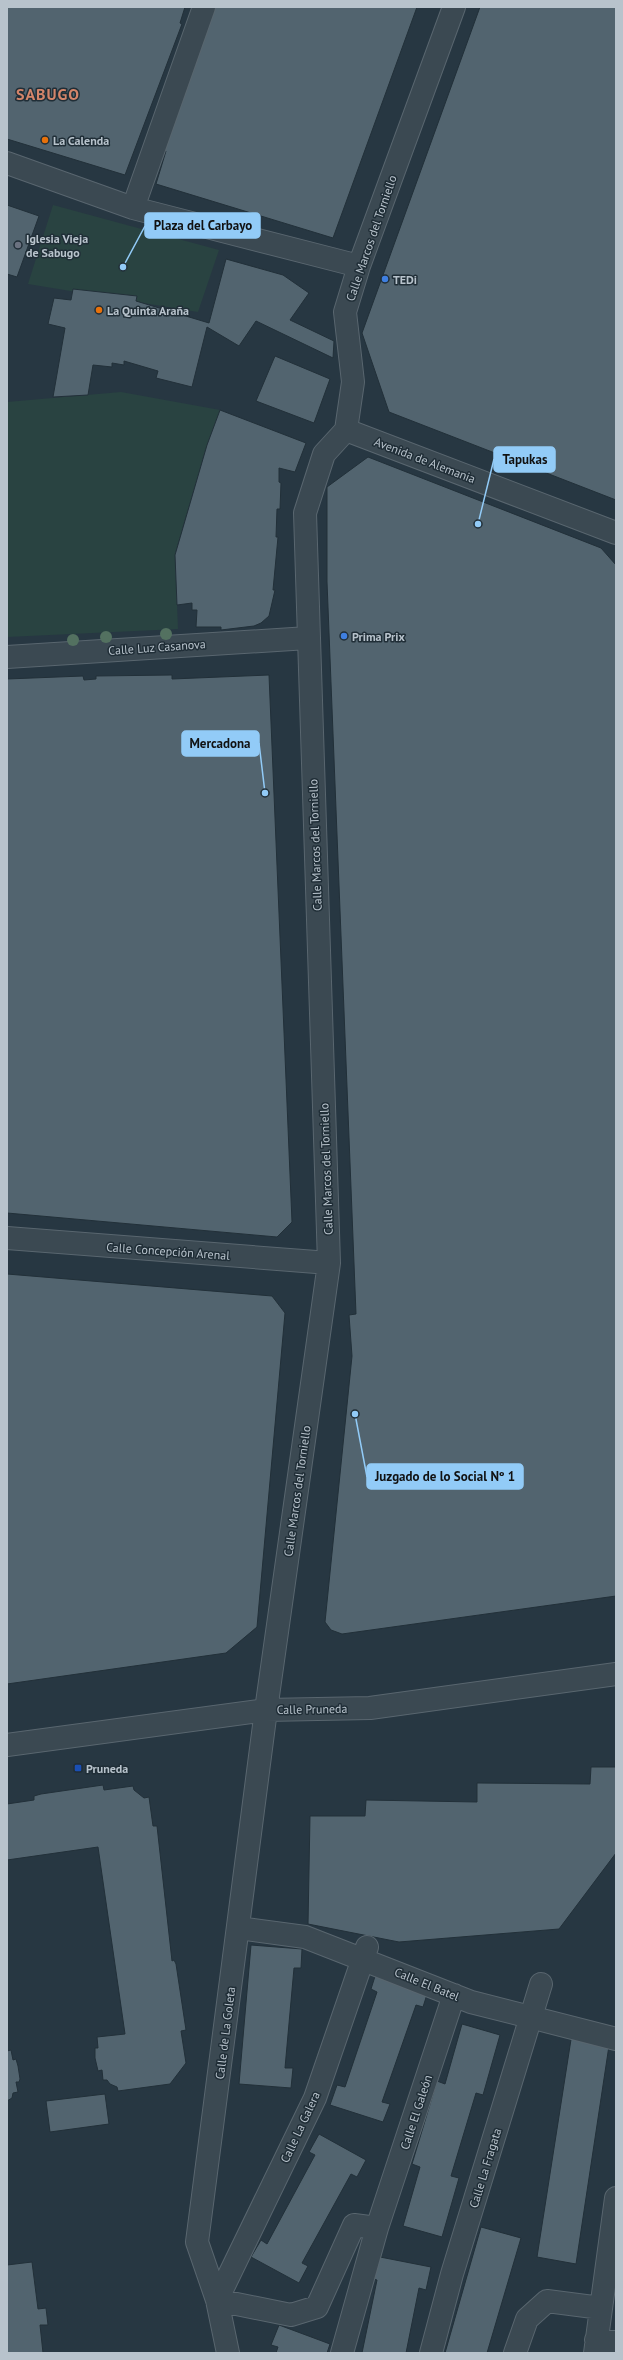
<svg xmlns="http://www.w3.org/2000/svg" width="623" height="2360" font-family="'PT Sans',sans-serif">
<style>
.green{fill:#294341}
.building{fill:#52646f;stroke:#223039}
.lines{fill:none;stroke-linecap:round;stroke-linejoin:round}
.street-casing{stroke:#59666f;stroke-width:24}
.street{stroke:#3b4952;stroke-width:22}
.tree{fill:#537160}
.food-dot{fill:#e8710a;stroke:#202e37;stroke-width:1.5}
.worship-dot{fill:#6b7280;stroke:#202e37;stroke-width:1.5}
.shop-dot{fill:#3f7fe0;stroke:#202e37;stroke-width:1.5}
.transit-dot{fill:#1a4fb4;stroke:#202e37;stroke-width:1.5}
.labels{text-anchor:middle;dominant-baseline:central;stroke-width:3;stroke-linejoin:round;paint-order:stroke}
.poi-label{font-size:12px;font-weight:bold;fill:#b8c3cc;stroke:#202e37;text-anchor:start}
.street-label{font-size:12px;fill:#b8c3cc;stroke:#202e37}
.district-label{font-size:16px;font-weight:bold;letter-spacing:1px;fill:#d4856a;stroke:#202e37}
.leader{fill:none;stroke:#92cbf7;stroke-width:1.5}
.callout-dot{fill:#92cbf7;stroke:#202e37;stroke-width:1.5}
.callout{fill:#92cbf7;stroke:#92cbf7;stroke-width:1.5}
.callout-label{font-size:13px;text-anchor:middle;font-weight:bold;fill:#111}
</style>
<rect width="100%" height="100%" fill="#273742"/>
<path class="green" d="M 53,205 L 219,250 L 198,312 L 28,284 Z
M 121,392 L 220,410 L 207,445 L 175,554 L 178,629 L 7,637 L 7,402 Z"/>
<path class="building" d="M 7,7 L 185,7 L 180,23 L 182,24 L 125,175 L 7,139 Z
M 208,7 L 417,7 L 333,238 L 156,184 L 166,151 L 159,148 Z
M 480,7 L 616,7 L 616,500 L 389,412 L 362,333 Z
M 7,205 L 39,216 L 17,277 L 7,274 Z
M 226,259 L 283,275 L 309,293 L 290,320 L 334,341 L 333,358 L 256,321 L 239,346 L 207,327 L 192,387 L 156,378 L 158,371 L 124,361 L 124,365 L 112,363 L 112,367 L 93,365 L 88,395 L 53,397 L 65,328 L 48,324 L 54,298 L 71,300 L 73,289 L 137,296 L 136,301 L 209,323 Z
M 275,356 L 330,379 L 314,423 L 256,401 Z
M 220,410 L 306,443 L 295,472 L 279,468 L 279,482 L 281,483 L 280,509 L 277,509 L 276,537 L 278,537 L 273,590 L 275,590 L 269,616 L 261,623 L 254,626 L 221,630 L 221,627 L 196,627 L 197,610 L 192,610 L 192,603 L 177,605 L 175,555 L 207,445 Z
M 368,457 L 601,548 L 616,565 L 616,1596 L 342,1634 L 331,1630 L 325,1622 L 352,1356 L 349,1315 L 356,1314 L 327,582 L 327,487 Z
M 172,675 L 172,679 L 269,675 L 292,1222 L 277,1237 L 7,1213 L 7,679 L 83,676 L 84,680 L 96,679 L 96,676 Z
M 7,1274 L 272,1296 L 285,1313 L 257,1627 L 226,1653 L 7,1684 Z
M 591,1767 L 616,1767 L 616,1853 L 559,1929 L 399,1942 L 308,1924 L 310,1816 L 365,1816 L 366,1800 L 477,1802 L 477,1783 L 590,1784 Z
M 103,1785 L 104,1790 L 133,1786 L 134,1790 L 144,1798 L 149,1797 L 153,1826 L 157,1826 L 172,1961 L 174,1960 L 176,1964 L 186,2030 L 181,2031 L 186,2063 L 170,2084 L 118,2091 L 117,2087 L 110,2084 L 107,2080 L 103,2080 L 102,2070 L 98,2071 L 95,2058 L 95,2048 L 98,2048 L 97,2037 L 125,2034 L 98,1847 L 7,1860 L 7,1804 L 34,1800 L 34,1796 L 41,1794 Z
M 251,1945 L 302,1949 L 301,1968 L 294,1968 L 285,2068 L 293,2068 L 291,2088 L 239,2084 Z
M 377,1970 L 429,1988 L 423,2007 L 416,2005 L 382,2102 L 390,2104 L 383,2122 L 330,2105 L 337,2085 L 345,2087 L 377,1992 L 371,1989 Z
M 462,2024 L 500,2035 L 483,2095 L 476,2093 L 451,2176 L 459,2178 L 442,2237 L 403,2226 L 420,2167 L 412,2164 L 437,2081 L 445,2084 Z
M 572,2033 L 610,2039 L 576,2264 L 537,2257 Z
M 11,2050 L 13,2060 L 16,2059 L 18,2066 L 20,2079 L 19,2082 L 16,2082 L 18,2092 L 13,2093 L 12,2098 L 7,2101 L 7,2051 Z
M 105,2094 L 109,2124 L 50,2132 L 46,2101 Z
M 319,2134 L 366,2160 L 357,2177 L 351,2174 L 302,2263 L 308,2266 L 299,2283 L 251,2257 L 261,2240 L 267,2244 L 315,2155 L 309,2152 Z
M 481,2227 L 521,2238 L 487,2353 L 445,2353 Z
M 375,2256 L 431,2267 L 426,2290 L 419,2288 L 406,2353 L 362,2353 L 377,2280 L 370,2278 Z
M 32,2262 L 38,2309 L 46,2308 L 48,2325 L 40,2325 L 43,2353 L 7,2353 L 7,2265 Z
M 279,2325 L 330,2344 L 327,2353 L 276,2353 L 278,2347 L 271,2345 Z"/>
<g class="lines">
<g class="street-casing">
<path id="street" d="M 7,163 L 133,208 L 359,266
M 133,208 L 204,7
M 346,430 L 616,533
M 7,657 L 308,638
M 7,1238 L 329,1263
M 7,1745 L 266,1710 L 370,1708 L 616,1674
M 239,1928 L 305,1937 L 471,2002 L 616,2039
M 377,2228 L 454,1995
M 596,2340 L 616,2342
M 228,2353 L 217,2300 L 197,2242 L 266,1710 L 329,1263 L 305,513 L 324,454 L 346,430 L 353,382 L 345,312 L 359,266 L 454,7
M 342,2353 L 377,2228 L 354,2225 L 317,2307 L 291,2315 L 217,2300 L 315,2098 L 367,1947
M 431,2353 L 452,2274 L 541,1984
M 515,2353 L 527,2319 L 547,2301 L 601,2308
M 595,2353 L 616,2198"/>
</g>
<use href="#street" class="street"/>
</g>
<g class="tree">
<circle cx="166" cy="634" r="6"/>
<circle cx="106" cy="637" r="6"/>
<circle cx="73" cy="640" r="6"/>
</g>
<g class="food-dot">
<circle cx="45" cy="140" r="4"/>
<circle cx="99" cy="310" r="4"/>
</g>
<circle class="worship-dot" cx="18" cy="245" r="4"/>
<g class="shop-dot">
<circle cx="385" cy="279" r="4"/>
<circle cx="344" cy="636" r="4"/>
</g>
<rect class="transit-dot" x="74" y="1764" width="8" height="8" rx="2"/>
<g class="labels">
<g class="poi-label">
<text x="53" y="140">La Calenda</text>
<text x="26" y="238">Iglesia Vieja<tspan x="26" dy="14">de Sabugo</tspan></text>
<text x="393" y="279">TEDi</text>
<text x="107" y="310">La Quinta Araña</text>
<text x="352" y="636">Prima Prix</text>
<text x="86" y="1768">Pruneda</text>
</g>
<g class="street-label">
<text transform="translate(371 238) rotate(-71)">Calle Marcos del Torniello</text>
<text transform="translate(425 460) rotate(21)">Avenida de Alemania</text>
<text transform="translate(157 647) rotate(-4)">Calle Luz Casanova</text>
<text transform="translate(315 845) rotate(-92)">Calle Marcos del Torniello</text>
<text transform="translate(326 1169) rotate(-92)">Calle Marcos del Torniello</text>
<text transform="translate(168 1251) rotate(4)">Calle Concepción Arenal</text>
<text transform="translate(297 1491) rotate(-82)">Calle Marcos del Torniello</text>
<text transform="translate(312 1709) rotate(-1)">Calle Pruneda</text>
<text transform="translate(427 1984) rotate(22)">Calle El Batel</text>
<text transform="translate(225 2033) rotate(-83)">Calle de La Goleta</text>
<text transform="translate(416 2112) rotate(-72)">Calle El Galeón</text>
<text transform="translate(300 2127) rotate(-65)">Calle La Galera</text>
<text transform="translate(485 2168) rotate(-73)">Calle La Fragata</text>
</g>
<g class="district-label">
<text x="48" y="94">SABUGO</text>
</g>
</g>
<path class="leader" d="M123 267L145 226M478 524L494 459M265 793L259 743M355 1414L367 1477"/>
<g class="callout-dot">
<circle cx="123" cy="267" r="4"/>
<circle cx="478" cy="524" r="4"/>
<circle cx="265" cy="793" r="4"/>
<circle cx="355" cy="1414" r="4"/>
</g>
<g class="callout">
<rect x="145" y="213" width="115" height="25" rx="4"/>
<rect x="494" y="447" width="61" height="25" rx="4"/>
<rect x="182" y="731" width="77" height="25" rx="4"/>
<rect x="367" y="1464" width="156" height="25" rx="4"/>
</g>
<g class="callout-label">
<text x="203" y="230">Plaza del Carbayo</text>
<text x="525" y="464">Tapukas</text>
<text x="220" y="748">Mercadona</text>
<text x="445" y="1481">Juzgado de lo Social Nº 1</text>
</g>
<rect width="623" height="2360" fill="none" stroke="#b8c3cc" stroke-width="16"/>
</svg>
